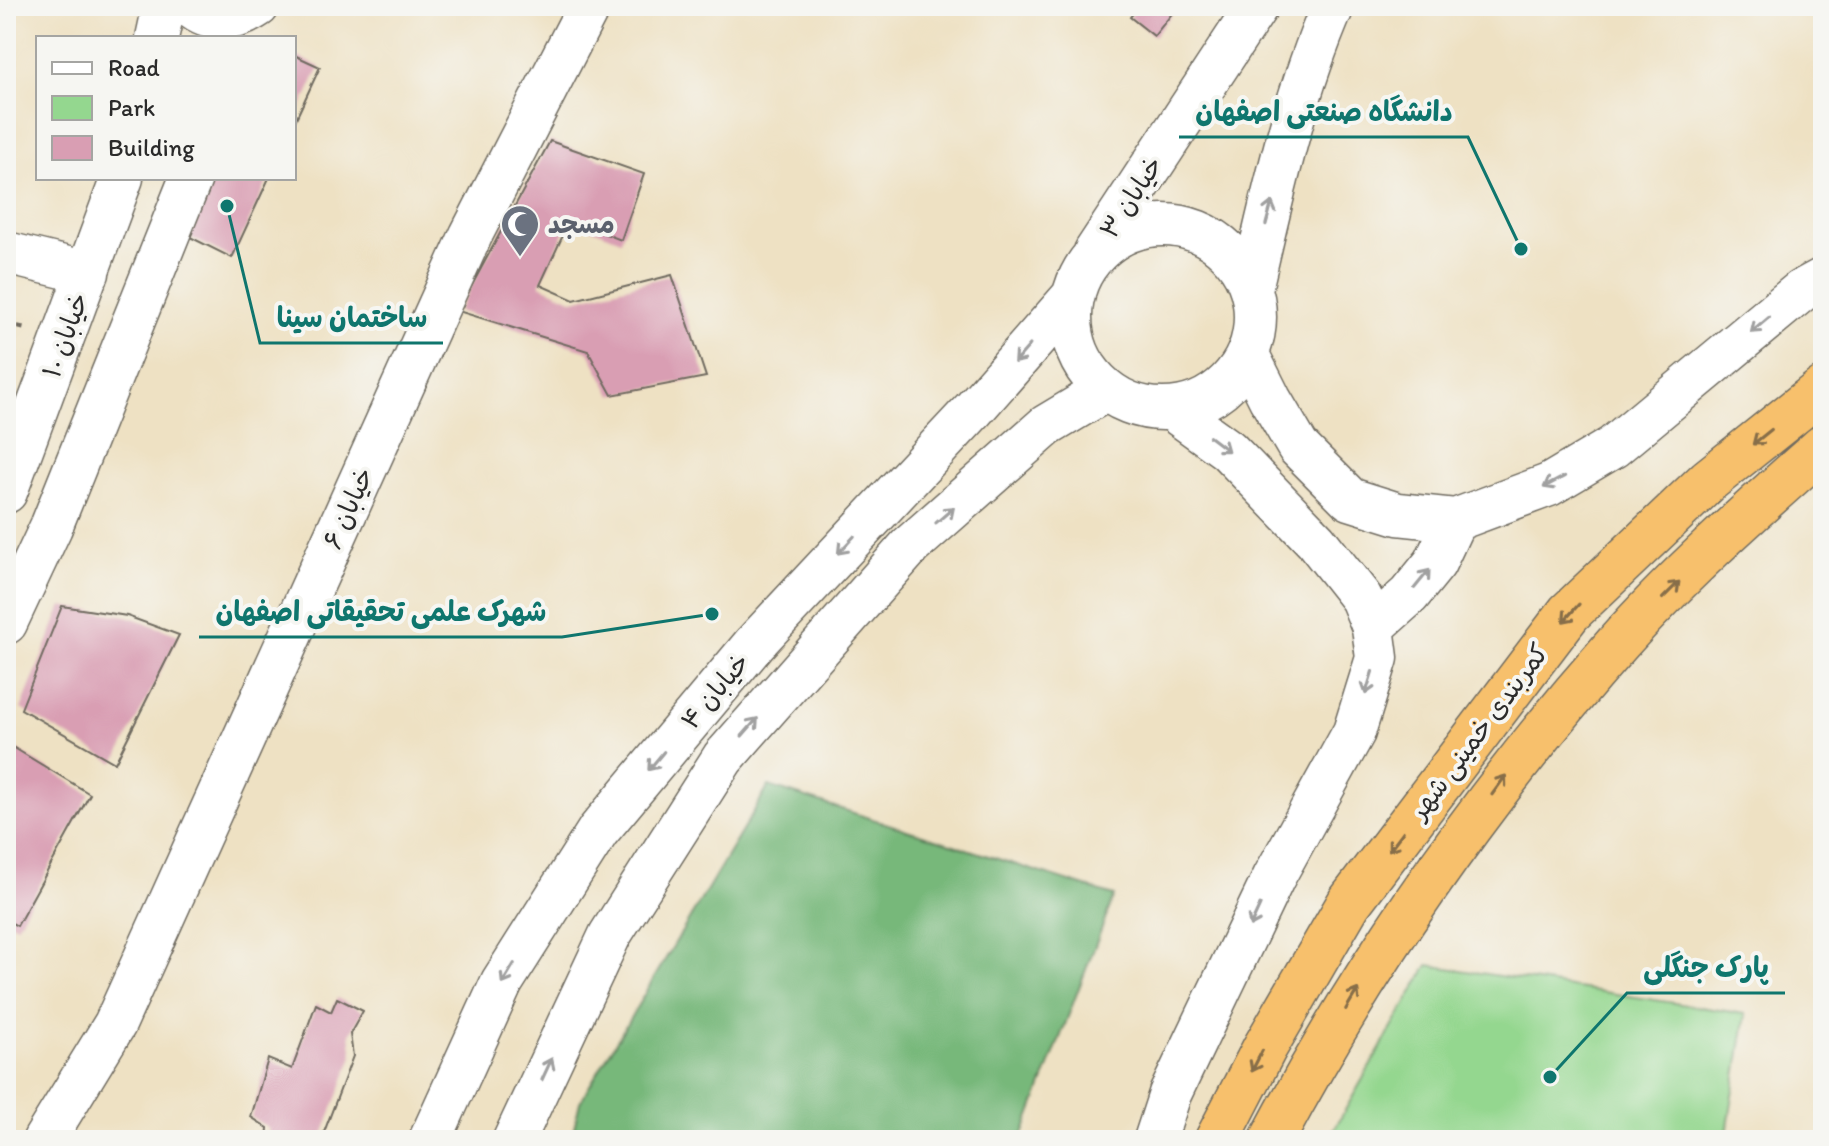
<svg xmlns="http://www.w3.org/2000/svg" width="1829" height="1146" font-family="Itim,'Playpen Sans Arabic',sans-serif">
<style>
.green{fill:#94d78f;stroke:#60815d;stroke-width:2}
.forest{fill:#77b87a;stroke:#517252;stroke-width:2}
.building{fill:#d99eb3}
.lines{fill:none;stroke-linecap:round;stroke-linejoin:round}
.minor-casing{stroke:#6f6b60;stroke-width:45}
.highway-casing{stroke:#6f6b60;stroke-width:47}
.path{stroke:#6f6b60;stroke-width:5;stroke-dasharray:6 6;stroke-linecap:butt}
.minor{stroke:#fff;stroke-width:42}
.highway{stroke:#f7c06c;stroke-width:44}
.oneway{stroke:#a0a0a0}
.oneway2{stroke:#876e48}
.labels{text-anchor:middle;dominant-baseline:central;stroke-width:8;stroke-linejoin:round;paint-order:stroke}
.street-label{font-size:26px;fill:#2b2b2b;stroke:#f6f6f2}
.worship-label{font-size:26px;font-weight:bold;fill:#5b616d;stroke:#f6f6f2;text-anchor:start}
.leader{fill:none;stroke:#0f766e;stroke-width:3}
.callout-dot{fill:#0f766e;stroke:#f6f6f2;stroke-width:3}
.callout-label{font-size:28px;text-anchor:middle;font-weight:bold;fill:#0f766e;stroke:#f6f6f2;stroke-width:8;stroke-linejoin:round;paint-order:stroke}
</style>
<rect width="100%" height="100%" fill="#f6f6f2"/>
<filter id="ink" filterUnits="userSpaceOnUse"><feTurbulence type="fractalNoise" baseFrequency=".0125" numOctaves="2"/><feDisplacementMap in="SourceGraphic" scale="16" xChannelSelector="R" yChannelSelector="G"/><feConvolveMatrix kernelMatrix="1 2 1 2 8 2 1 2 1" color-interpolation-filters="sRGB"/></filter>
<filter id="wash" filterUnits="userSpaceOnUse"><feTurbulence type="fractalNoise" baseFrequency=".006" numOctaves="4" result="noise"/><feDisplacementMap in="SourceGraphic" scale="32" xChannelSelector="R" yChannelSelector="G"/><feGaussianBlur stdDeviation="1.8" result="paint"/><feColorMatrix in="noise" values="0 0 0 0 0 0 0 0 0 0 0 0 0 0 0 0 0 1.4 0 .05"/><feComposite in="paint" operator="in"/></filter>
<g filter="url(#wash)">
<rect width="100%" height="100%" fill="#eee1c3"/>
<path class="green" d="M 1428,965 L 1746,1014 L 1726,1140 L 1328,1140 Z"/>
<path class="forest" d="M 769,786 L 1114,896 L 1021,1140 L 571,1140 L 580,1102 Z"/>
<g id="blocks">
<path class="building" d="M 1139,6 L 1178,6 L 1154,36 L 1130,17 Z
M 294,55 L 320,67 L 294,123 Z
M 550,141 L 644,174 L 621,240 L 570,220 L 540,285 L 574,300 L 672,275 L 706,377 L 612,395 L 588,351 L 458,311 Z
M 211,178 L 269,178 L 232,258 L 184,234 Z
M 62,606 L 127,616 L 179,635 L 115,763 L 21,709 Z
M 6,743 L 90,794 L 17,926 L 6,920 Z
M 337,998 L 363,1011 L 350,1034 L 353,1056 L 321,1140 L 311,1138 L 311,1140 L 267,1140 L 268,1128 L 251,1117 L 268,1059 L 292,1069 L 316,1004 L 331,1012 Z"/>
</g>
</g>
<g filter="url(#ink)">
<use href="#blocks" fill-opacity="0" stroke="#6f6b60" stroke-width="2"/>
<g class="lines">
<g class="minor-casing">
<path id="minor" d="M 190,6 C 211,24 236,21 258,6
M 157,38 L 164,6
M1071 317a92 92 0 1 1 184 0a92 92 0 1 1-184 0Z
M 1095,252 L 1257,6
M 6,253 L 88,273
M 1251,289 C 1273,194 1294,95 1333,6
M 1248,355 L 1270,399 L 1298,447 L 1350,499 L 1398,514 L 1455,520 L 1549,485 L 1613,447 L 1801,291 L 1823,279
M 6,492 L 122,178
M 6,623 L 51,527 L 191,178
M 1373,627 L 1409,595 L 1435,563 L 1455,520
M 44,1140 L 115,1024 L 471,235 L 589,6
M 430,1140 L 502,982 L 598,831 L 755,643 L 973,410 L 1074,295
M 514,1140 L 610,935 L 723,758 L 910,546 L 1046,426 L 1106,390
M 1155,1140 L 1170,1094 L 1274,877 L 1354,732 L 1377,658 L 1373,627 L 1361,598 L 1316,541 L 1228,450 L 1174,411"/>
</g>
<g class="highway-casing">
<path id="highway" d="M 1217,1140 L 1264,1049 L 1349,903 L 1569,613 L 1709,480 L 1823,389
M 1272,1140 C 1367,961 1483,796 1617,644 C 1680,573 1752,510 1823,447"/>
</g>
<path class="path" d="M 6,324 L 28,329"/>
<use href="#minor" class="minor"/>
<use href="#highway" class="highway"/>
</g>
<defs><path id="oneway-shaft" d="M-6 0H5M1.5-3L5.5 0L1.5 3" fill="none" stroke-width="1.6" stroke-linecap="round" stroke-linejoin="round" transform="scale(2)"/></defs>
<g class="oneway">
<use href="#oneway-shaft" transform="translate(1269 213) rotate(-75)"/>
<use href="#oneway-shaft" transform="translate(1760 325) rotate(140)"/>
<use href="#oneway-shaft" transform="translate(1022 354) rotate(131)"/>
<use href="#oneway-shaft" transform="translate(1219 444) rotate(37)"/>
<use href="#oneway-shaft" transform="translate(1554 482) rotate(152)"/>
<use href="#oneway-shaft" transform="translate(945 515) rotate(-41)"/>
<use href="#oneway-shaft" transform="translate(846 545) rotate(133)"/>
<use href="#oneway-shaft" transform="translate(1422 579) rotate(-51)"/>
<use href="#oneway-shaft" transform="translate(1369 683) rotate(107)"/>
<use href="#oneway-shaft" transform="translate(750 727) rotate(-49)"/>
<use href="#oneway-shaft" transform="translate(656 761) rotate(130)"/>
<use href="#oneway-shaft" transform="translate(1255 916) rotate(115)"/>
<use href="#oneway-shaft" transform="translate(508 974) rotate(121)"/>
<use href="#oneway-shaft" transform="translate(547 1069) rotate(-65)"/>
</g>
<g class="oneway2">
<use href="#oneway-shaft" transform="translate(1762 437) rotate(141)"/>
<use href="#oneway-shaft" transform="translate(1671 590) rotate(-45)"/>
<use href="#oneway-shaft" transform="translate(1571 613) rotate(132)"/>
<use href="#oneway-shaft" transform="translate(1499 785) rotate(-54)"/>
<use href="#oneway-shaft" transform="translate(1396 841) rotate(127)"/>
<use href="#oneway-shaft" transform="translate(1352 999) rotate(-59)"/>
<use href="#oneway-shaft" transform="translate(1257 1061) rotate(117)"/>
</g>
</g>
<defs>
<g id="mosque-pin" transform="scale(2)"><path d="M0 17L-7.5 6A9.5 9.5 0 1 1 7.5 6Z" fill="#6b7280" stroke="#f6f6f2"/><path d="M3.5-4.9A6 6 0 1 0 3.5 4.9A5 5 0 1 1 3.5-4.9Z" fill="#fff"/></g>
</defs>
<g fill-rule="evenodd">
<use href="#mosque-pin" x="520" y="224"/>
</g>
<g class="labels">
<g class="street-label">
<text transform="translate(1131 197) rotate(-57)">خیابان ۳</text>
<text transform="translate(65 335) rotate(-70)">خیابان ۱۰</text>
<text transform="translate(348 508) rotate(-66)">خیابان ۶</text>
<text transform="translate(715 691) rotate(-50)">خیابان ۴</text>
<text transform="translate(1479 731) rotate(-53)">کمربندی خمینی شهر</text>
</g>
<g class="worship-label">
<text x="548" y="224">مسجد</text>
</g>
</g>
<path class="leader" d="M1521 249L1468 137H1179M227 206L260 343H443M712 614L562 637H199M1550 1077L1627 993H1785"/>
<g class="callout-dot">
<circle cx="1521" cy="249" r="8"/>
<circle cx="227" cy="206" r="8"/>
<circle cx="712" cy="614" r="8"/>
<circle cx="1550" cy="1077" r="8"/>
</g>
<g class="callout-label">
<text x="1324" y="121">دانشگاه صنعتی اصفهان</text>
<text x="352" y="327">ساختمان سینا</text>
<text x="381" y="621">شهرک علمی تحقیقاتی اصفهان</text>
<text x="1706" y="977">پارک جنگلی</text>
</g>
<rect width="1829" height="1146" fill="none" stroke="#f6f6f2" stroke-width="32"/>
<rect x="36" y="36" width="260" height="144" fill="#f6f6f2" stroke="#a5a5a2" stroke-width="2"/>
<rect x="52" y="62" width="40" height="12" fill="#ffffff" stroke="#a5a5a2" stroke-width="2"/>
<text x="108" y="76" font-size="24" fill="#2b2b2b">Road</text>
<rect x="52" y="96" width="40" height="24" fill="#94d78f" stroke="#a5a5a2" stroke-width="2"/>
<text x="108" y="116" font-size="24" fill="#2b2b2b">Park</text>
<rect x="52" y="136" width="40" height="24" fill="#d99eb3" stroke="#a5a5a2" stroke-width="2"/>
<text x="108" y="156" font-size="24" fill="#2b2b2b">Building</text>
</svg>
